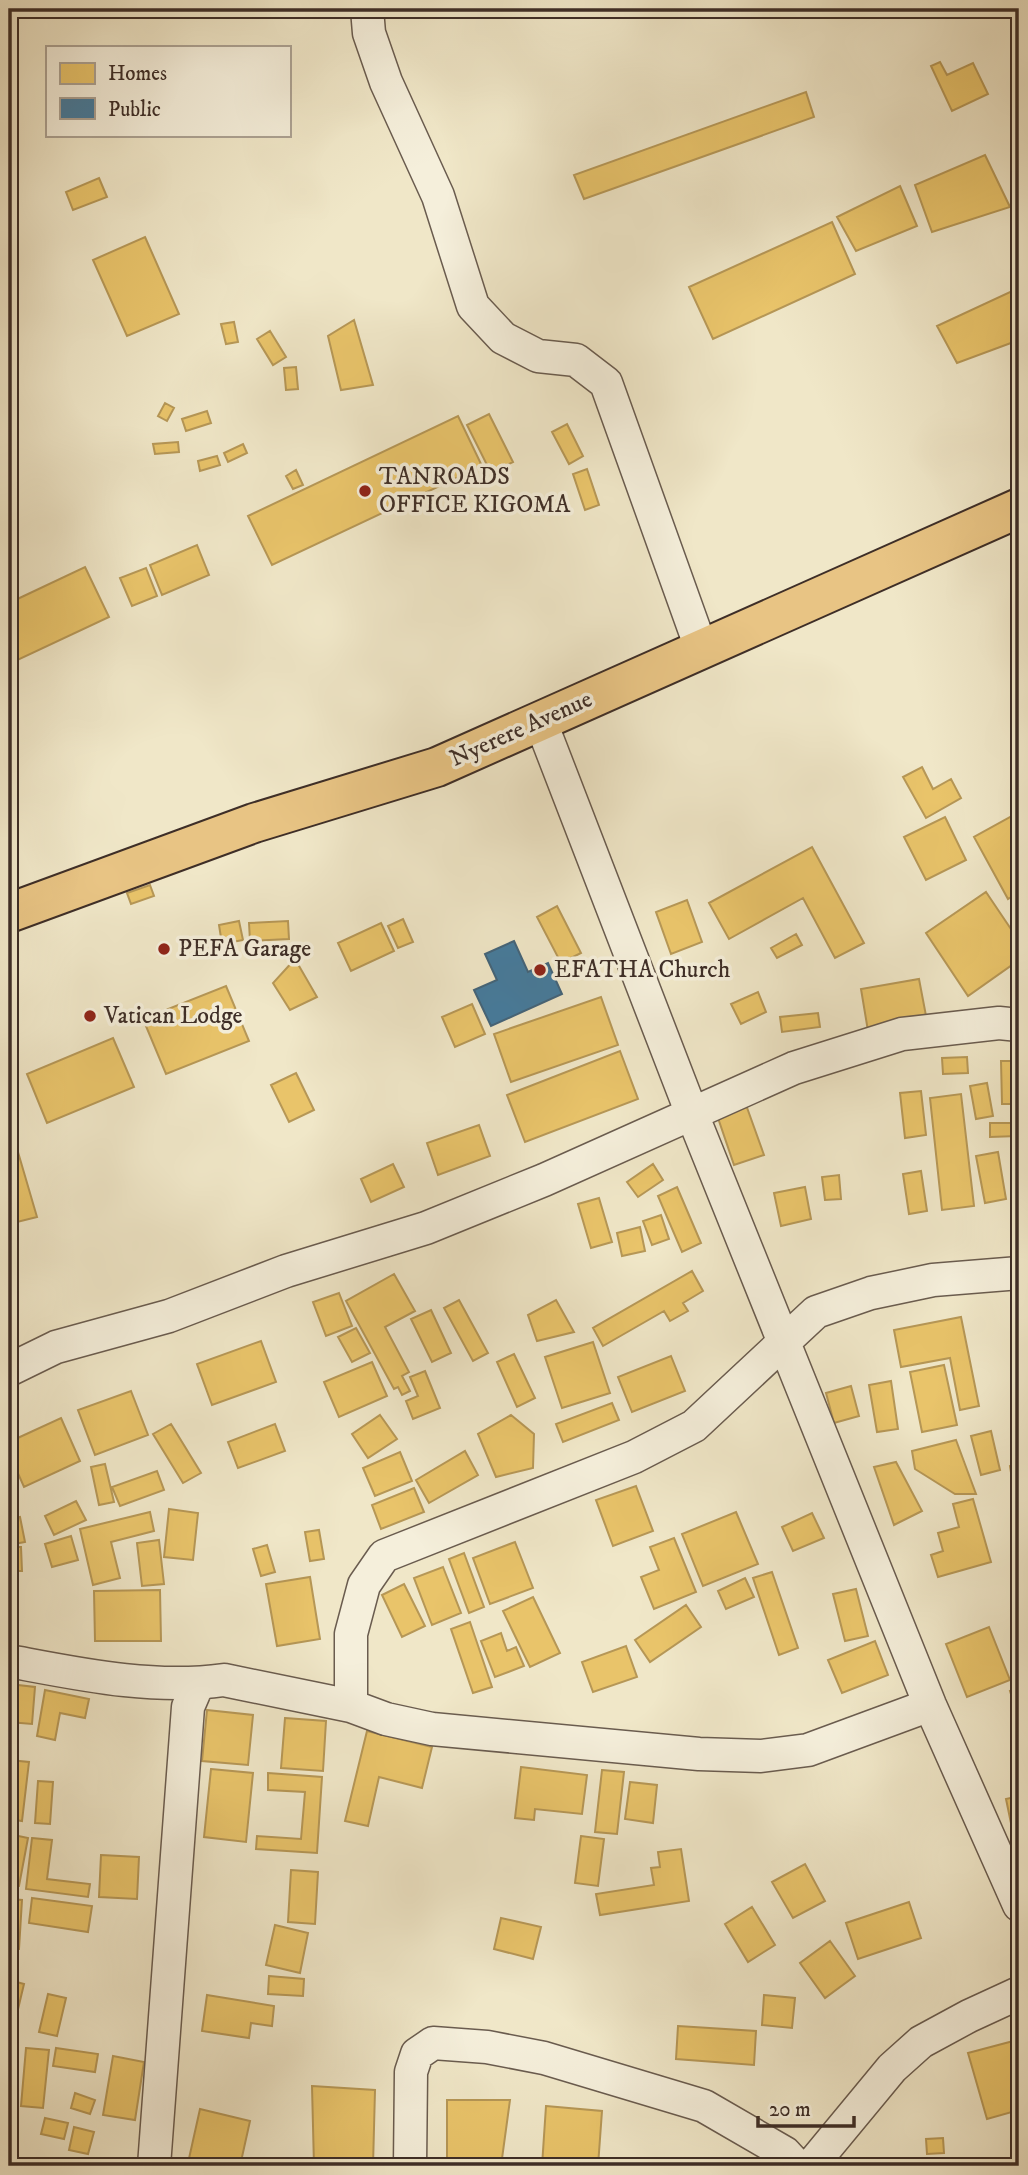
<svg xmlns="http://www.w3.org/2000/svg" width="1028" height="2175" font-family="'IM FELL DW Pica',serif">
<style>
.homes{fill:#e9c46a;stroke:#b69756;stroke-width:2}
.public{fill:#457b9d;stroke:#43647a;stroke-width:2}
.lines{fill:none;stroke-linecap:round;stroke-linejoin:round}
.minor-casing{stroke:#6a5c4f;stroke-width:35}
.major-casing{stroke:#3e2e27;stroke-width:42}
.minor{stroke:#f5efdb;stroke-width:32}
.major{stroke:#e8c484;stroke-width:38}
.poi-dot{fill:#8f2418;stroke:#f5efdb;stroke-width:2.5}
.labels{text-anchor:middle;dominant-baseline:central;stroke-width:7;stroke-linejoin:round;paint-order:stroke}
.poi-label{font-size:24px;fill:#3e2e27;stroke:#f5efdb;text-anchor:start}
.street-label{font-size:24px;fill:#3e2e27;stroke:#f5efdb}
</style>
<rect width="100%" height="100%" fill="#f0e7c8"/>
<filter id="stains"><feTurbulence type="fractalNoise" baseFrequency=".00286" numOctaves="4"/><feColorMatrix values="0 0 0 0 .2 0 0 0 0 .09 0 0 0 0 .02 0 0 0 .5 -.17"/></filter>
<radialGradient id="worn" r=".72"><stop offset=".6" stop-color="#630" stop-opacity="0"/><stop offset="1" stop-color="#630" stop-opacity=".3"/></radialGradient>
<path class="homes" d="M 940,62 L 947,75 L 973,63 L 988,94 L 952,111 L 931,66 Z
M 806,92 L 814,117 L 584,199 L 574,175 Z
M 985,155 L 1010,207 L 932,232 L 915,185 Z
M 99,178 L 107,197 L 73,210 L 66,192 Z
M 900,186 L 917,226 L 856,251 L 837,217 Z
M 832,222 L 855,274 L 713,339 L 689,287 Z
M 145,237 L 179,314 L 127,336 L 93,260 Z
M 1019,288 L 1019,340 L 957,363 L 937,326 Z
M 354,320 L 373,385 L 341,390 L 328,336 Z
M 234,322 L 238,342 L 226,344 L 221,324 Z
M 270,331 L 286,357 L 273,365 L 257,339 Z
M 296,367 L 298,389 L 286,390 L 284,368 Z
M 165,403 L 174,408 L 167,421 L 158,416 Z
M 207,411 L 211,423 L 186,431 L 182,419 Z
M 489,414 L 513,462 L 491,473 L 467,425 Z
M 458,416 L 482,466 L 272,565 L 248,516 Z
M 567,424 L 583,456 L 569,464 L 552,432 Z
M 178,442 L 179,452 L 155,454 L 153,444 Z
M 243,444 L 247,453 L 228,462 L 224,453 Z
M 217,456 L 220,465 L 200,471 L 198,461 Z
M 587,469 L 599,505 L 585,510 L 573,474 Z
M 296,470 L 303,485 L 293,489 L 286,476 Z
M 197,545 L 209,575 L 162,595 L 150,565 Z
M 85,567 L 109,617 L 9,664 L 9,603 Z
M 146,568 L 157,596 L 132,606 L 120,578 Z
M 922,767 L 933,789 L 951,779 L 961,798 L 926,818 L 903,777 Z
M 1019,812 L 1019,892 L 1008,899 L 974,837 Z
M 945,817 L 966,860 L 926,880 L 904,837 Z
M 812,847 L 864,943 L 835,958 L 803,898 L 729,939 L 709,903 Z
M 150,885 L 154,896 L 131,904 L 127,893 Z
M 986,892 L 1019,941 L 1019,960 L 968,996 L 926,933 Z
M 687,900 L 702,942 L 671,954 L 656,912 Z
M 557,906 L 581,953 L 561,963 L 537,917 Z
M 403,919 L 413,942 L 398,948 L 388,926 Z
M 239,921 L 243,940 L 222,944 L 219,925 Z
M 288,921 L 289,939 L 250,941 L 249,923 Z
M 381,923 L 394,951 L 351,971 L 338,943 Z
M 796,934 L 802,945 L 777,958 L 771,948 Z
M 295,959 L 317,997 L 290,1010 L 273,983 Z
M 919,979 L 927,1021 L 868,1031 L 861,989 Z
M 226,986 L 249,1041 L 166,1074 L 143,1019 Z
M 758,992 L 766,1012 L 741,1024 L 731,1004 Z
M 601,997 L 618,1045 L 511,1082 L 494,1034 Z
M 472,1004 L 485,1034 L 455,1047 L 442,1017 Z
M 818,1013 L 820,1027 L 782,1032 L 780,1017 Z
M 113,1038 L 134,1087 L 47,1123 L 27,1074 Z
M 620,1051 L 638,1099 L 525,1142 L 507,1095 Z
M 967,1057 L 968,1073 L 943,1074 L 942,1058 Z
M 1001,1061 L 1019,1061 L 1019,1104 L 1002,1104 Z
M 296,1073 L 314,1110 L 289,1122 L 271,1085 Z
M 987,1083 L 993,1116 L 976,1119 L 970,1086 Z
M 921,1091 L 926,1135 L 905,1138 L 900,1093 Z
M 961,1094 L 974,1206 L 942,1210 L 930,1098 Z
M 745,1102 L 764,1155 L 734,1165 L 716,1112 Z
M 990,1123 L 1019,1123 L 1019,1136 L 990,1137 Z
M 479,1125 L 490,1156 L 438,1175 L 427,1143 Z
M 13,1135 L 37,1217 L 9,1224 L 9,1136 Z
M 998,1152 L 1006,1199 L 985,1203 L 976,1156 Z
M 1019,1154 L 1019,1177 L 1013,1176 Z
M 393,1164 L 404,1187 L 371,1202 L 361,1179 Z
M 653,1164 L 663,1180 L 638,1197 L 627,1182 Z
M 921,1171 L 927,1211 L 909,1214 L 903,1174 Z
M 839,1175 L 841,1199 L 825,1200 L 822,1177 Z
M 677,1187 L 701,1243 L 682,1252 L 658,1196 Z
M 805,1187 L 811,1219 L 781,1226 L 774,1193 Z
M 599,1198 L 612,1242 L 591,1248 L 578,1204 Z
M 661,1215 L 669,1239 L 652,1245 L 643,1221 Z
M 640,1227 L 645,1251 L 622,1256 L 617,1233 Z
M 692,1271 L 703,1291 L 683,1303 L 688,1311 L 670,1321 L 664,1311 L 603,1346 L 593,1328 Z
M 394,1274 L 415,1311 L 385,1327 L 409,1372 L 402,1376 L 410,1391 L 402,1395 L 398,1387 L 394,1389 L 346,1301 Z
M 339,1293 L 352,1326 L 326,1336 L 313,1302 Z
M 459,1300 L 488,1353 L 473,1361 L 444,1308 Z
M 556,1300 L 574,1332 L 537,1341 L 528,1315 Z
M 431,1310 L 451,1353 L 432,1362 L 411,1319 Z
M 961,1317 L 979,1406 L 960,1410 L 950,1358 L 901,1367 L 894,1330 Z
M 356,1328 L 370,1353 L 352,1362 L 338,1337 Z
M 261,1341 L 276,1382 L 212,1405 L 197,1364 Z
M 593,1342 L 610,1393 L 562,1408 L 545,1357 Z
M 514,1354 L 535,1398 L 517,1407 L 497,1362 Z
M 671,1356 L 685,1391 L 632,1412 L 618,1377 Z
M 372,1362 L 387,1396 L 339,1417 L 324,1382 Z
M 944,1365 L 957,1425 L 922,1432 L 910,1372 Z
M 425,1371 L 440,1408 L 413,1419 L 406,1401 L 418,1396 L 410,1377 Z
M 891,1381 L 898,1429 L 877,1432 L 869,1385 Z
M 851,1386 L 859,1416 L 834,1423 L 826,1393 Z
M 131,1391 L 148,1435 L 95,1455 L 78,1410 Z
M 612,1403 L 619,1420 L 563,1442 L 556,1424 Z
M 380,1415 L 397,1439 L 368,1458 L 352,1434 Z
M 511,1415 L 534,1434 L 533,1468 L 496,1477 L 478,1434 Z
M 61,1418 L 80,1461 L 24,1487 L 9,1453 L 9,1442 Z
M 171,1424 L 201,1473 L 183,1483 L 153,1434 Z
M 275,1424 L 285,1451 L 238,1468 L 228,1442 Z
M 991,1431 L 1000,1470 L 981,1475 L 971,1436 Z
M 956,1440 L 976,1494 L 955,1494 L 915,1469 L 912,1451 Z
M 465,1451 L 478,1475 L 429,1503 L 416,1480 Z
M 400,1452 L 412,1481 L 375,1496 L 363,1468 Z
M 896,1462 L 922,1511 L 894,1525 L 874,1467 Z
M 105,1464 L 114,1502 L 99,1505 L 91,1467 Z
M 1019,1464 L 1019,1485 L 1013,1486 L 1010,1466 Z
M 157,1471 L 164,1490 L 120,1506 L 112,1487 Z
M 636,1486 L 653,1531 L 613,1546 L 596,1500 Z
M 414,1488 L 424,1512 L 381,1529 L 372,1505 Z
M 973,1499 L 991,1562 L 938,1577 L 931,1555 L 943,1551 L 938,1533 L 959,1527 L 953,1504 Z
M 76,1501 L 86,1520 L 54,1535 L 45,1516 Z
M 169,1509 L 198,1513 L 193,1560 L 164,1557 Z
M 150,1512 L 154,1531 L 111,1542 L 120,1578 L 93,1585 L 80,1529 Z
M 736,1512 L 758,1564 L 703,1586 L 682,1534 Z
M 812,1513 L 824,1538 L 793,1551 L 782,1527 Z
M 20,1517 L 25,1542 L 9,1545 L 9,1519 Z
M 319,1530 L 324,1559 L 310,1561 L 305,1532 Z
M 71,1536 L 78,1560 L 52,1567 L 45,1544 Z
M 674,1538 L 696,1592 L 654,1609 L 641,1577 L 659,1570 L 650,1547 Z
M 159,1540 L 164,1584 L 142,1586 L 137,1543 Z
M 515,1542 L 533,1588 L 490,1604 L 473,1558 Z
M 267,1545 L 275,1572 L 261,1576 L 253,1549 Z
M 9,1547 L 21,1547 L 22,1571 L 9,1571 Z
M 464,1553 L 484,1607 L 469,1613 L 449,1559 Z
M 443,1567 L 461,1613 L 432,1625 L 414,1578 Z
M 772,1572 L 798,1648 L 779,1655 L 753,1578 Z
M 310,1577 L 320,1639 L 277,1646 L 266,1584 Z
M 745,1578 L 754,1597 L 726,1609 L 718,1591 Z
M 404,1584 L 425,1626 L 402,1637 L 382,1595 Z
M 856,1589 L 868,1636 L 845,1641 L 833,1594 Z
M 160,1590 L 161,1641 L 95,1641 L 94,1591 Z
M 533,1597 L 560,1653 L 530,1667 L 503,1611 Z
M 686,1605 L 701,1627 L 650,1662 L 635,1640 Z
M 470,1622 L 492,1687 L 473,1693 L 451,1629 Z
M 989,1627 L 1010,1680 L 967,1697 L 946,1644 Z
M 501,1633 L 507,1651 L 516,1647 L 524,1666 L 495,1677 L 481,1641 Z
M 875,1641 L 888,1675 L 842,1693 L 828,1660 Z
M 626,1646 L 637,1677 L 593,1692 L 582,1662 Z
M 9,1684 L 35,1687 L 32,1724 L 9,1722 Z
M 1019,1688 L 1019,1713 L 1017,1714 L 1010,1691 Z
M 45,1690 L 89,1699 L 85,1718 L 60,1713 L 55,1740 L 37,1736 Z
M 207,1710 L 253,1715 L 248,1765 L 202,1761 Z
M 285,1718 L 326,1721 L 323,1771 L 281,1768 Z
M 367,1731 L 432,1747 L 422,1788 L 379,1777 L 368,1826 L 345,1821 Z
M 9,1760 L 29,1762 L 22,1821 L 9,1819 Z
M 521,1767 L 587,1775 L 582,1814 L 535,1809 L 534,1820 L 515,1818 Z
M 211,1769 L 253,1773 L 246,1842 L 204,1837 Z
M 602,1770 L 624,1772 L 617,1834 L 595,1832 Z
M 268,1773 L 322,1777 L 317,1853 L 256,1849 L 257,1836 L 301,1839 L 305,1792 L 268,1790 Z
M 38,1781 L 53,1782 L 50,1824 L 35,1823 Z
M 630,1782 L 657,1785 L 653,1823 L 625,1819 Z
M 1019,1796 L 1019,1862 L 1006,1799 Z
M 9,1834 L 28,1838 L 19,1886 L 9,1885 Z
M 581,1836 L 604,1839 L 598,1886 L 575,1883 Z
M 32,1838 L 52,1840 L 47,1879 L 90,1884 L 88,1897 L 26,1889 Z
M 681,1849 L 689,1901 L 600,1915 L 596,1894 L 654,1885 L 651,1868 L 660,1867 L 658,1852 Z
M 101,1855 L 139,1857 L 137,1899 L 99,1897 Z
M 805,1864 L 825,1901 L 793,1918 L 772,1882 Z
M 291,1870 L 318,1872 L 315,1924 L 288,1922 Z
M 32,1898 L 92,1906 L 88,1932 L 29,1923 Z
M 9,1899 L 22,1900 L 19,1949 L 9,1948 Z
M 909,1902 L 921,1938 L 858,1959 L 846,1923 Z
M 752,1907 L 775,1945 L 748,1962 L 725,1924 Z
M 501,1918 L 541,1927 L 533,1959 L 494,1949 Z
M 275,1925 L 308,1933 L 300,1973 L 266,1965 Z
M 830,1941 L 855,1976 L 825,1998 L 800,1963 Z
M 269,1976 L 304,1979 L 303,1996 L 268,1994 Z
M 9,1980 L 24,1984 L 14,2026 L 9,2025 Z
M 48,1994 L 66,1998 L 57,2036 L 39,2032 Z
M 207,1995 L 274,2006 L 272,2026 L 251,2023 L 249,2038 L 202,2031 Z
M 764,1995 L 795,1998 L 792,2028 L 762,2025 Z
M 678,2026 L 756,2031 L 754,2065 L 676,2059 Z
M 9,2040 L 12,2040 L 10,2097 L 9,2097 Z
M 1017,2040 L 1019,2049 L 1019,2110 L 987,2119 L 968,2053 Z
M 26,2048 L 49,2050 L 43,2108 L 21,2106 Z
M 56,2048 L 98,2054 L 95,2072 L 53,2066 Z
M 113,2056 L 144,2062 L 135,2120 L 103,2115 Z
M 312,2086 L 375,2090 L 373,2166 L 314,2166 Z
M 75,2093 L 95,2100 L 90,2114 L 71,2108 Z
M 447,2100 L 510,2100 L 501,2166 L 447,2166 Z
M 546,2106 L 602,2111 L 598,2166 L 542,2166 Z
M 200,2109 L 250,2121 L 240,2166 L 202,2166 L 188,2163 Z
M 45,2118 L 68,2123 L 64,2139 L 41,2134 Z
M 74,2127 L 94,2132 L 88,2154 L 69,2150 Z
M 943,2138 L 944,2153 L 927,2154 L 926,2139 Z"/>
<path class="public" d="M 514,941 L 528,972 L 548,963 L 562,994 L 491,1026 L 474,990 L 497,980 L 485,954 Z"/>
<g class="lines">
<g class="minor-casing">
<path id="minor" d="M 367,9 L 369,33 L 386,82 L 438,196 L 473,306 L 503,338 L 538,356 L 576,360 L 606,383 L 701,648
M 540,720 L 692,1114 L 930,1705 L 1019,1905
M 9,1370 L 56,1347 L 169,1316 L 286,1271 L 426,1228 L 544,1180 L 794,1068 L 902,1034 L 999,1023 L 1019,1025
M 9,1661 C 79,1674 152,1690 224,1680 L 351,1706 L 386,1719 L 432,1729 L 699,1754 L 761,1756 L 808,1750 L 930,1705
M 351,1706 L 351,1634 L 364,1585 L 384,1556 L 634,1457 L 694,1426 L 816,1312 L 871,1293 L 933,1280 L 1019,1273
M 154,2166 L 188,1707 L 197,1686 L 204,1683
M 410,2166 L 411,2072 L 417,2054 L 433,2043 L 487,2047 L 544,2058 L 704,2106 L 785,2153 L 797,2166
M 811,2166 L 892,2068 L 921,2042 L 969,2016 L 1019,1993"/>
</g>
<g class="major-casing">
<path id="major" d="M 9,913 L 254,823 L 437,767 L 1019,508"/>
</g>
<use href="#minor" class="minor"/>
<use href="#major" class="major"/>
</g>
<g class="poi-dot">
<circle cx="365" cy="491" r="7"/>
<circle cx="164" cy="949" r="7"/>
<circle cx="540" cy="970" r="7"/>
<circle cx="90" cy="1016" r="7"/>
</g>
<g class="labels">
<g class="poi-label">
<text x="379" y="477">TANROADS<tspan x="379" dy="28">OFFICE KIGOMA</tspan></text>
<text x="178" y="949">PEFA Garage</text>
<text x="554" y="970">EFATHA Church</text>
<text x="104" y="1016">Vatican Lodge</text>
</g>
<g class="street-label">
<text transform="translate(521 729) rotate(-24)">Nyerere Avenue</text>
</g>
</g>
<rect width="1028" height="2175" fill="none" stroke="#f0e7c8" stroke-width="35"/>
<rect x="10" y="10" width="1007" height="2154" fill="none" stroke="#3e2e27" stroke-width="3.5"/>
<rect x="18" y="18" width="993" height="2140" fill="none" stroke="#3e2e27" stroke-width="2"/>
<rect x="46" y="46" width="245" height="91" fill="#f5efdb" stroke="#aca293" stroke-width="2"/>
<rect x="60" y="63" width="35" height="21" fill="#e9c46a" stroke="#aca293" stroke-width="2"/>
<text x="108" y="80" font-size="21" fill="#3e2e27">Homes</text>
<rect x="60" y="98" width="35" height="21" fill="#457b9d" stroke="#aca293" stroke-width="2"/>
<text x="108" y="116" font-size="21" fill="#3e2e27">Public</text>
<path d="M758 2116v10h96v-10" fill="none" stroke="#3e2e27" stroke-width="3.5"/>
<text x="769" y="2116" font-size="21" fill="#3e2e27" stroke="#f5efdb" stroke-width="5" paint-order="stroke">20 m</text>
<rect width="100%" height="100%" filter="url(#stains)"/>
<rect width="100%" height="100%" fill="url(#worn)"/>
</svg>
